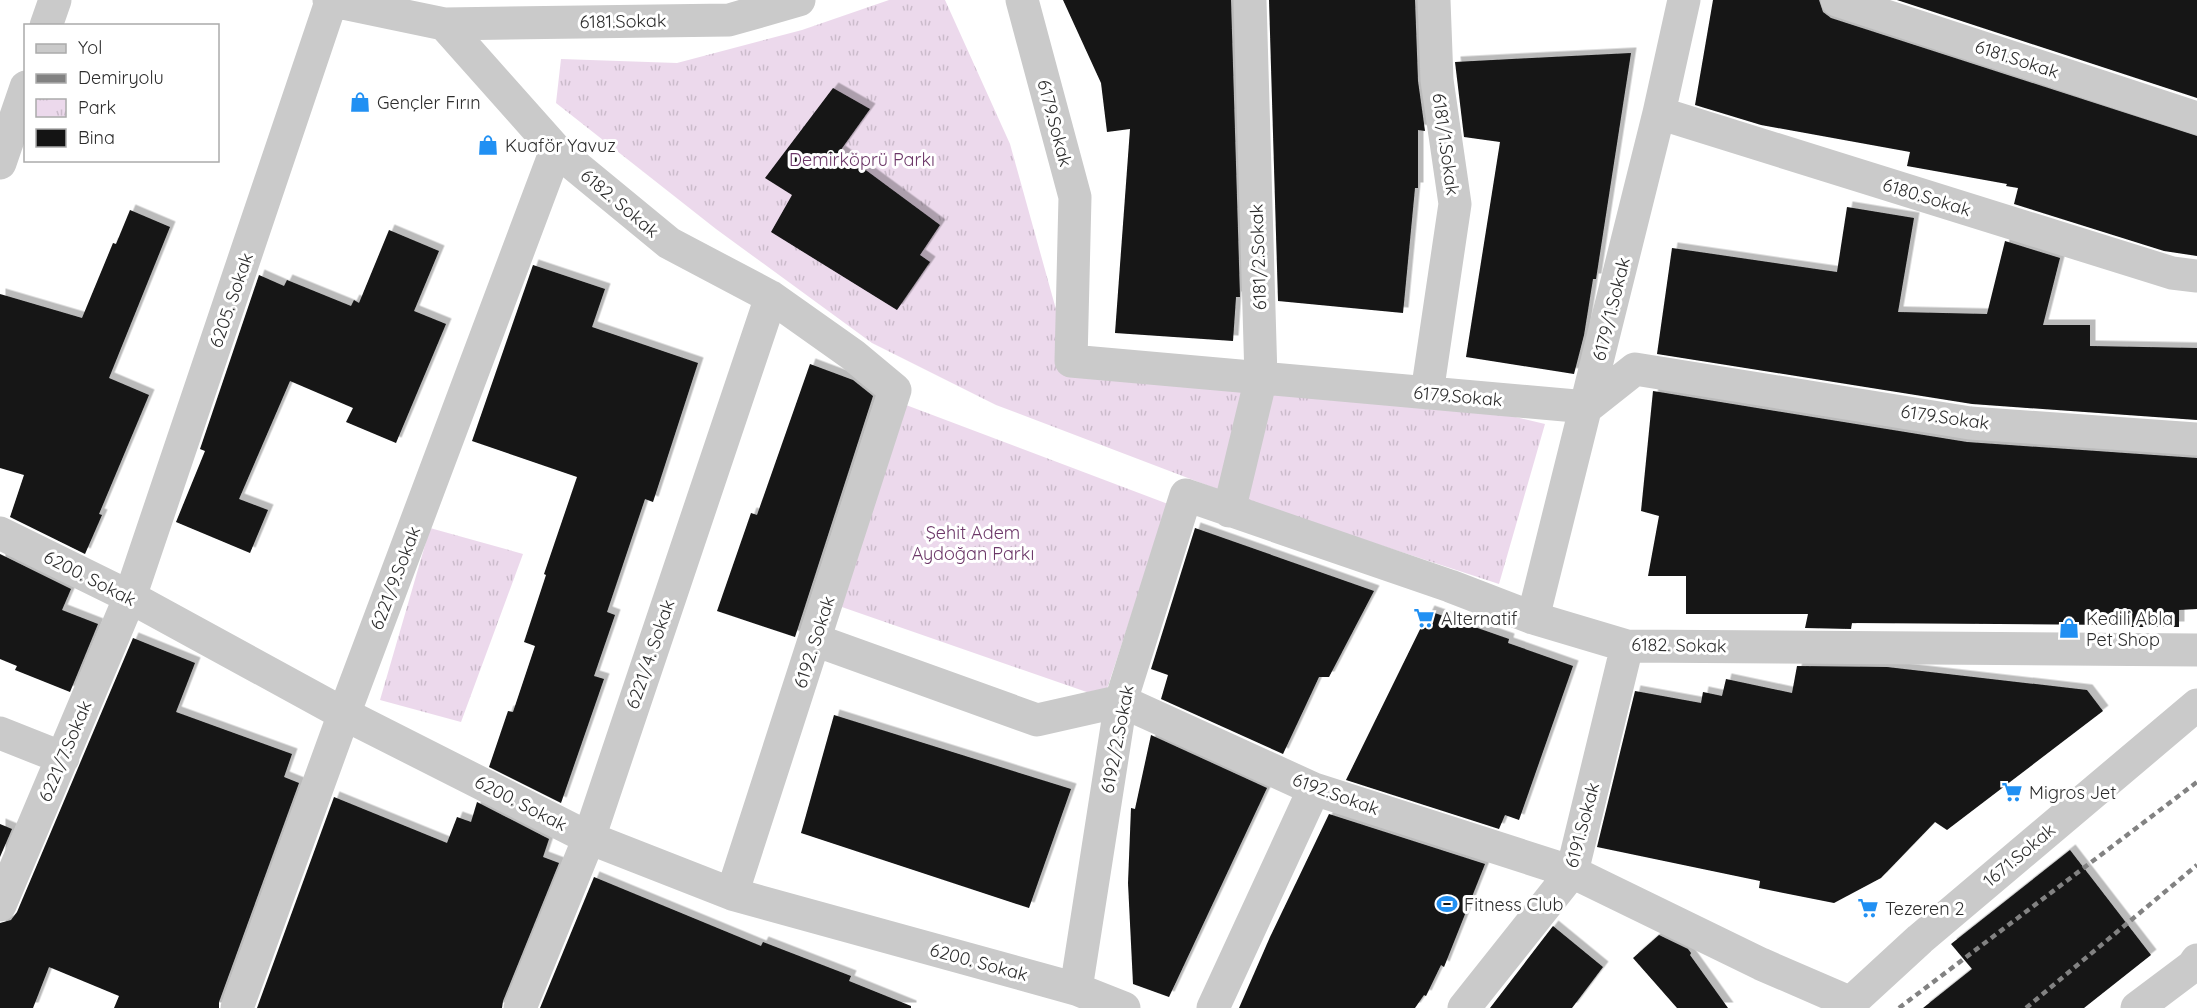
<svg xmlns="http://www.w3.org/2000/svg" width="2197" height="1008" font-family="Quicksand,sans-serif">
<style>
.park{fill:url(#park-tufts)}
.building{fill:#141414;filter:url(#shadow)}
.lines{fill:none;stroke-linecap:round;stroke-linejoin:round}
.minor{stroke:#cacaca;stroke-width:33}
.rail{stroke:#828282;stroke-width:4.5;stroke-dasharray:6 4.5;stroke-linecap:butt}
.labels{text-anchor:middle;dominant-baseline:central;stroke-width:6;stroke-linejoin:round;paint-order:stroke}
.street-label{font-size:18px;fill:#2d2d2d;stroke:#fff}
.poi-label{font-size:18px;fill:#2d2d2d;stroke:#fff;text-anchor:start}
.park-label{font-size:18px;fill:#6c3768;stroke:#fff}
</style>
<defs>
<pattern id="park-tufts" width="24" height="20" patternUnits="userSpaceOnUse" patternTransform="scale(1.5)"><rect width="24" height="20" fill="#ecd9ec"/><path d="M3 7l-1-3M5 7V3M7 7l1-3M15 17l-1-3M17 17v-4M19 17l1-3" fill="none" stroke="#cbbbcb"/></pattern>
<filter id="shadow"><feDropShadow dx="5.5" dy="-5.5" stdDeviation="0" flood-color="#0004"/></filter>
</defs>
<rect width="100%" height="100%" fill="#fff"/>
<path class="park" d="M 889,0 L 945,0 L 1010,144 L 1057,313 L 1089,352 L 1326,372 L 1545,424 L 1499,584 L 1264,507 L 996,405 L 872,343 L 716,229 L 556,103 L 561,59 L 677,63 L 802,30 Z
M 906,405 L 1168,504 L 1104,698 L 839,606 Z
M 430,528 L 523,554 L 461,722 L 380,700 Z"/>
<path class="building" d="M 1063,0 L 1231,0 L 1240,297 L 1236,297 L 1233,341 L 1115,333 L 1130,129 L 1107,132 L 1101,83 Z
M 1269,0 L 1415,0 L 1418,81 L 1425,131 L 1418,130 L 1418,188 L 1415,188 L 1403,313 L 1278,301 Z
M 1713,0 L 1819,0 L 1823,12 L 1831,18 L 2197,136 L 2197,256 L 2164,251 L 2014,204 L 2018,188 L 2006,186 L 2007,184 L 1907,166 L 1910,152 L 1761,125 L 1695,105 Z
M 1897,0 L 2197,0 L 2197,98 Z
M 1631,53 L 1596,279 L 1593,279 L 1584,335 L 1574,374 L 1466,357 L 1500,142 L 1464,137 L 1455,62 Z
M 833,88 L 870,109 L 840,151 L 940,225 L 920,255 L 930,262 L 897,310 L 771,232 L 792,195 L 765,178 Z
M 1847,207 L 1914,218 L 1898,312 L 1987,314 L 2005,241 L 2060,258 L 2043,325 L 2090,325 L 2090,346 L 2197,348 L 2197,420 L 1972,404 L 1657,354 L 1672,248 L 1837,272 Z
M 130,210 L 170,227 L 109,378 L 149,395 L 99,514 L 102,515 L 85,554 L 10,517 L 24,475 L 0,468 L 0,294 L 82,318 L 113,243 L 116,244 Z
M 389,230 L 439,251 L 414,311 L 446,324 L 396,443 L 346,422 L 353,408 L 290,381 L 239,499 L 268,510 L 250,553 L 176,522 L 205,451 L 200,449 L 259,275 L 284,286 L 287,280 L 351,306 L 354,300 L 359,303 Z
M 533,265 L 605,289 L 592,327 L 698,363 L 653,502 L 645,499 L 607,612 L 615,615 L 594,676 L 604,679 L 561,803 L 489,767 L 508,711 L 513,712 L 535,646 L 524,642 L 546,575 L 544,574 L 577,477 L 472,441 Z
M 810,364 L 853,380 L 873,396 L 795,637 L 717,611 L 751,513 L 757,515 Z
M 1653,391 L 1967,442 L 2197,458 L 2197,609 L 2179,610 L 2179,627 L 2121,627 L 2121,625 L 1852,623 L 1851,629 L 1805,628 L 1808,614 L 1686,614 L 1686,576 L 1648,576 L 1659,516 L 1641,511 Z
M 1195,528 L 1374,591 L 1329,677 L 1319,677 L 1283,754 L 1161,699 L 1168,675 L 1151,669 Z
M 0,554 L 71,589 L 62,610 L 98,624 L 70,692 L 15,670 L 17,666 L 0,659 Z
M 1429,611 L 1509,639 L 1508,643 L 1573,666 L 1519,820 L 1505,815 L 1499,829 L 1346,780 Z
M 133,638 L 195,663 L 176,712 L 292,754 L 284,777 L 299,783 L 219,1002 L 219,1008 L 114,1008 L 119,996 L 49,967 L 33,1008 L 0,1008 L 0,923 L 11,920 L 17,912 Z
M 1797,666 L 1887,667 L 2087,690 L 2103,711 L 1947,830 L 1935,822 L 1881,878 L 1834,903 L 1759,888 L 1760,881 L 1597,847 L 1635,691 L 1701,703 L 1703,692 L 1722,696 L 1726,679 L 1792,693 Z
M 834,715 L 1071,789 L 1029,908 L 801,833 Z
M 1151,735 L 1267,788 L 1169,997 L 1133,984 L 1128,883 L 1131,808 L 1135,809 Z
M 334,797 L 447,843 L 457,817 L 471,822 L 477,802 L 549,839 L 543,857 L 559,863 L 503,1001 L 502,1008 L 257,1008 Z
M 1329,814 L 1485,864 L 1444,967 L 1441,965 L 1426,996 L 1424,995 L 1415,1008 L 1239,1008 L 1270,937 Z
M 0,824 L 12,829 L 0,857 Z
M 2070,850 L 2151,955 L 2084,1008 L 1923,1008 L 1972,969 L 1951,944 Z
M 594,877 L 761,946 L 763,942 L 851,976 L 849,981 L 911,1006 L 911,1008 L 540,1008 Z
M 1553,926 L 1603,967 L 1572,1008 L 1490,1008 Z
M 1659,935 L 1688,949 L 1691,953 L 1690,955 L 1728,1008 L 1677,1008 L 1633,958 Z"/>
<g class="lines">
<path class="minor" d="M 329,0 L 444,24 L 729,20 L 799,0
M 1022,0 L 1075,197 L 1071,361 L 1587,407 L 1635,369 L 1970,423 L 2197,439
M 1837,0 L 2197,118
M 444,24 L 556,150 L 669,243 L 771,297 L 853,355 L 895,390 L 732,894
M 46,26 L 55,0
M 1659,113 L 2172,273 L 2197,276
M 0,163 L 26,87
M 1427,393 L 1455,204 L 1437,80 L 1434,0
M 1229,511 L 1261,378 L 1250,0
M 0,533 L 130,597 L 344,714 L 589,838 L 732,894 L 1076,989 L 1124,1008
M 1533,618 L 1659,113 L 1684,0
M 815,640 L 1037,720 L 1121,701 L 1314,789 L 1572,872 L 1761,964 L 1851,1003
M 0,733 L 63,758
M 0,905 L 130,597 L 331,2
M 1076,989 L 1121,701 L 1186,495 L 1450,586 L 1533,618 L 1627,646 L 2197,650
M 237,1008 L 344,714 L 556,150
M 520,1008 L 589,838 L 771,297
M 1213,1008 L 1314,789
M 1464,1008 L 1572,872 L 1627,646
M 1845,1008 L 1920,939 L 2197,705
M 2137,1008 L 2193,966 L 2197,960"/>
<path class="rail" d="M 1899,1008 L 2197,782
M 2026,1008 L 2197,865"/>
</g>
<defs>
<g id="shop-bare" transform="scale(1.62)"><path d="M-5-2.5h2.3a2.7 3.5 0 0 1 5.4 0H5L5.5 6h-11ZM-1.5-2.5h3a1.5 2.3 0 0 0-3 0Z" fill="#2190f3" stroke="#fff" stroke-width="2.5" paint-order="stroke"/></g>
<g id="supermarket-bare" transform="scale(1.62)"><path d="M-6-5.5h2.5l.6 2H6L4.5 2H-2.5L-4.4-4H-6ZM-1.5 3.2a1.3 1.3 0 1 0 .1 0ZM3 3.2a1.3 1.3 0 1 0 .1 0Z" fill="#2190f3" stroke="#fff" stroke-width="2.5" paint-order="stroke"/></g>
<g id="stadium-bare" transform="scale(1.62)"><path d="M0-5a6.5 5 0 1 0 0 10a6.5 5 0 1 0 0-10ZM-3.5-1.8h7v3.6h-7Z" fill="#2190f3" stroke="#fff" stroke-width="2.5" paint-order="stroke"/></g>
</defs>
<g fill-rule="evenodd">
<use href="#shop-bare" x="360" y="102"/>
<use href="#shop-bare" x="488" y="145"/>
<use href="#supermarket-bare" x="1424" y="618"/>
<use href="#shop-bare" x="2069" y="628"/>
<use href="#supermarket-bare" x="2012" y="792"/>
<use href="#stadium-bare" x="1447" y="904"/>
<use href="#supermarket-bare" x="1868" y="908"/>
</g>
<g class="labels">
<g class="street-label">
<text transform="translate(623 21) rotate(-1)">6181.Sokak</text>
<text transform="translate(2017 59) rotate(18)">6181.Sokak</text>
<text transform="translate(1055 123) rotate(75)">6179.Sokak</text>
<text transform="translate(1446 144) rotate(82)">6181/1.Sokak</text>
<text transform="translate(1927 197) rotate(17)">6180.Sokak</text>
<text transform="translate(620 203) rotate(40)">6182. Sokak</text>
<text transform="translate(1258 257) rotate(-92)">6181/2.Sokak</text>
<text transform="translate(231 300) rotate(-71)">6205. Sokak</text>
<text transform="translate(1611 309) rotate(-76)">6179/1.Sokak</text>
<text transform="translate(1458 396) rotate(5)">6179.Sokak</text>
<text transform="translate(1945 417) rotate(8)">6179.Sokak</text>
<text transform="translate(90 578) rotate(27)">6200. Sokak</text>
<text transform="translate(395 578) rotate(-69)">6221/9.Sokak</text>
<text transform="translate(814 642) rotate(-72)">6192. Sokak</text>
<text transform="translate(1679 645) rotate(1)">6182. Sokak</text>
<text transform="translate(650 654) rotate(-71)">6221/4. Sokak</text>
<text transform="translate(1117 739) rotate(-79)">6192/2.Sokak</text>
<text transform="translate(65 751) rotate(-67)">6221/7.Sokak</text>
<text transform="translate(1336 794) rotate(20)">6192.Sokak</text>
<text transform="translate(521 803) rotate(27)">6200. Sokak</text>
<text transform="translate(1582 825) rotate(-75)">6191.Sokak</text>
<text transform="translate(2019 855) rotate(-40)">1671.Sokak</text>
<text transform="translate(979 962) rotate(15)">6200. Sokak</text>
</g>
<g class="poi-label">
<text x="377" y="102">Gençler Fırın</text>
<text x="505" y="145">Kuaför Yavuz</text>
<text x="1441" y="618">Alternatif</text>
<text x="2086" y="618">Kedili Abla<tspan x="2086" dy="21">Pet Shop</tspan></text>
<text x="2029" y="792">Migros Jet</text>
<text x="1464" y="904">Fitness Club</text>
<text x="1885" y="908">Tezeren 2</text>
</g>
<g class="park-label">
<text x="862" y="159">Demirköprü Parkı</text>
<text x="973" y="532">Şehit Adem<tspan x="973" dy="21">Aydoğan Parkı</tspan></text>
</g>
</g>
<rect x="24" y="24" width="195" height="138" fill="#ffffff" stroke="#ababab" stroke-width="1.5"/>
<rect x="36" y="44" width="30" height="9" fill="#cacaca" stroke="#ababab" stroke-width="1.5"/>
<text x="78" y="54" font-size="18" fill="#2d2d2d">Yol</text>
<rect x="36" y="74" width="30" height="9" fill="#828282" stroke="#ababab" stroke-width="1.5"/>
<text x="78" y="84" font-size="18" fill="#2d2d2d">Demiryolu</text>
<rect x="36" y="99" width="30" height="18" fill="url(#park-tufts)" stroke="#ababab" stroke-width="1.5"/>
<text x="78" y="114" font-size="18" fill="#2d2d2d">Park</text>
<rect x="36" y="129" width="30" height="18" fill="#141414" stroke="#ababab" stroke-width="1.5"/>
<text x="78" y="144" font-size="18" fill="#2d2d2d">Bina</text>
</svg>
